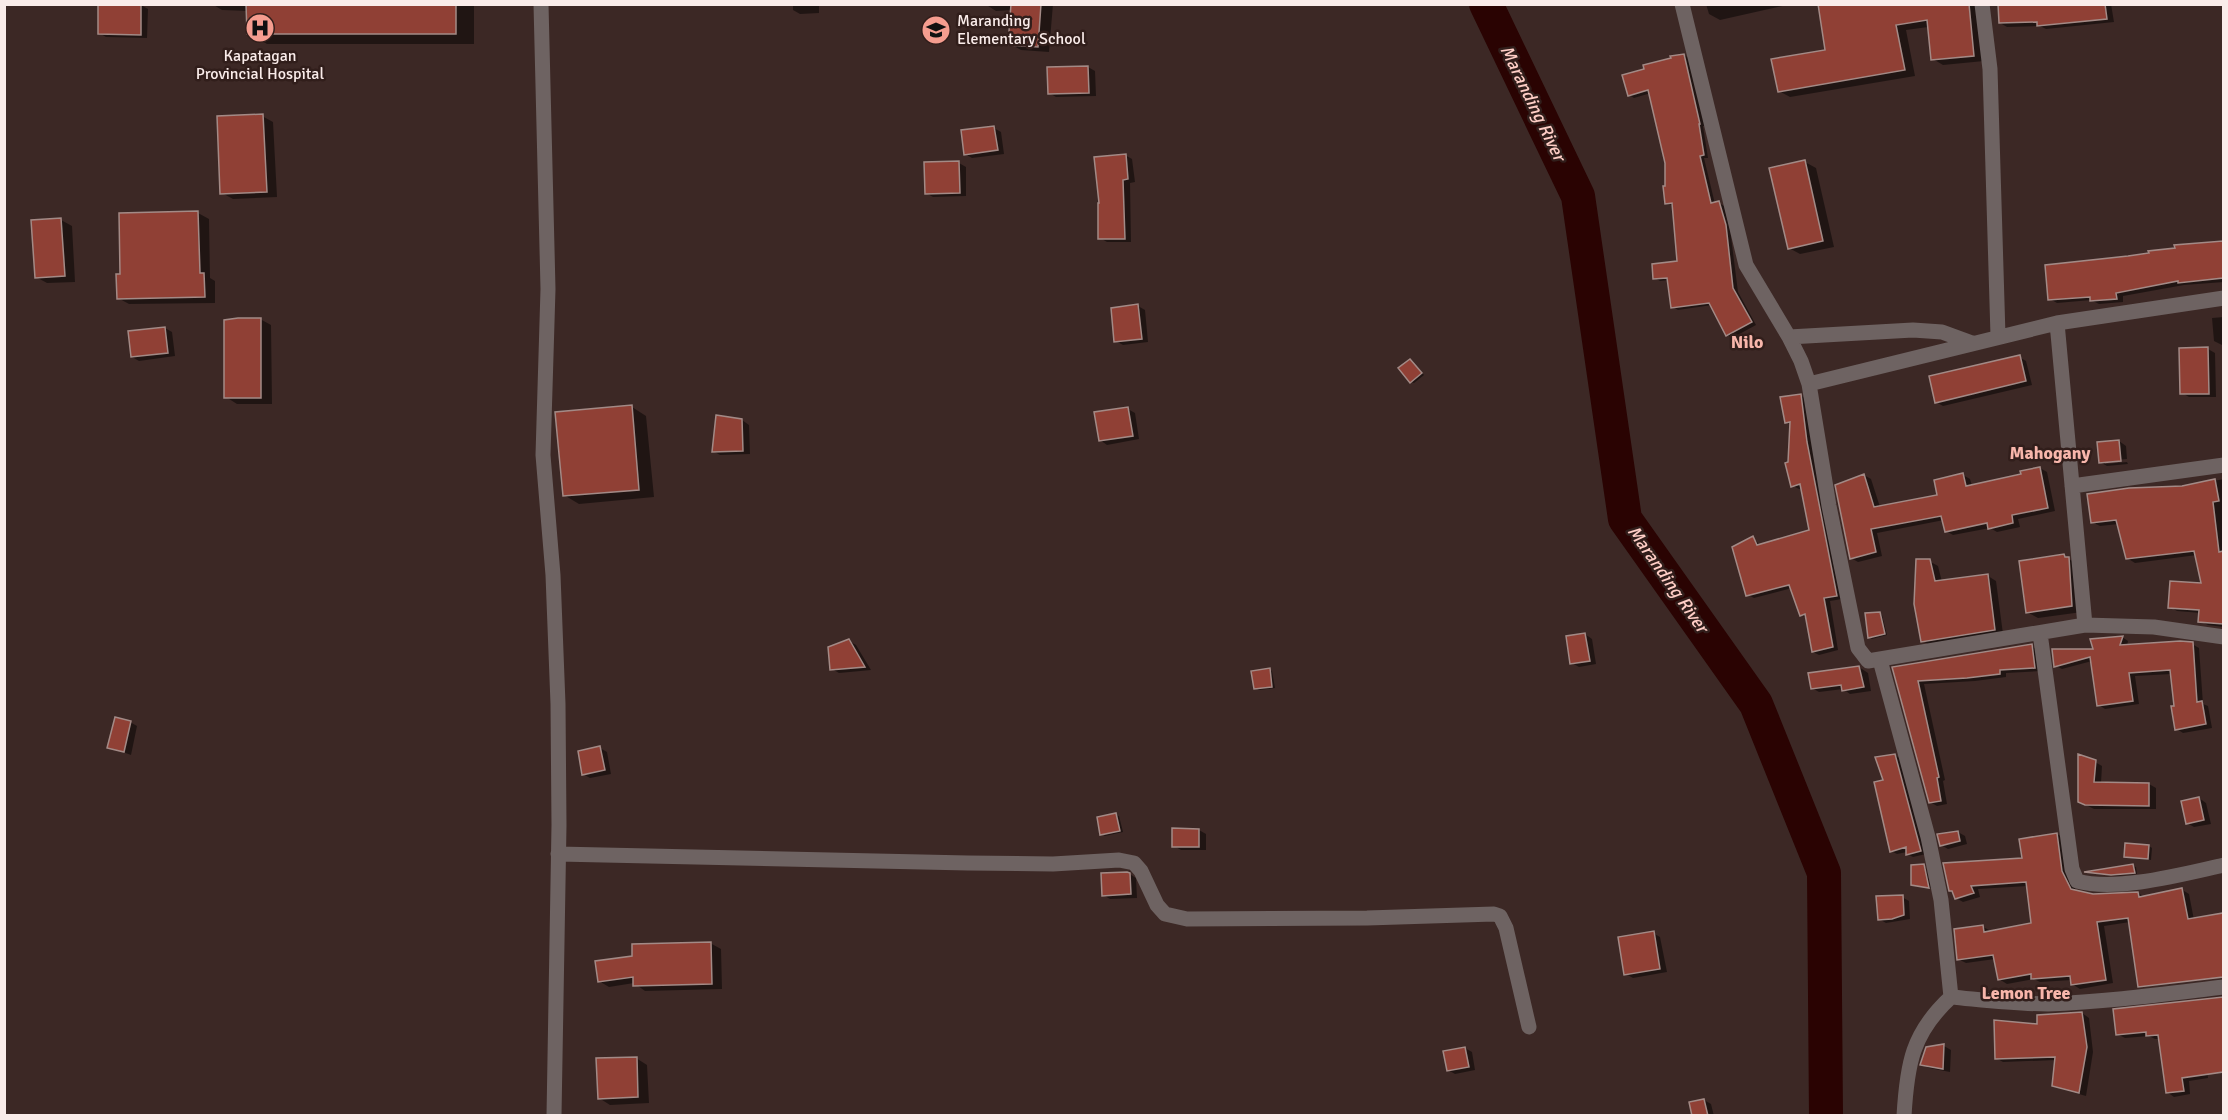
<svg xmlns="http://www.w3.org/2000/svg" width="2228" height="1120" font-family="Signika,sans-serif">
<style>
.shadow{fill:#0007}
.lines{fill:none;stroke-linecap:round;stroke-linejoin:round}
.river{stroke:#2a0302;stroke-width:34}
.building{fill:#904035;stroke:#a38a86;stroke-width:1.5}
.minor{stroke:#6e6362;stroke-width:15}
.labels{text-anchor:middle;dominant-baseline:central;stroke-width:5;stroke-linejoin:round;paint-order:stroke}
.poi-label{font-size:16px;fill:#faecea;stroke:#311e1b;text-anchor:start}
.water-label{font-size:18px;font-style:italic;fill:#ffcec6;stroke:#311e1b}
.neighbourhood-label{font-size:18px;font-weight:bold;fill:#f8b6ab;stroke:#311e1b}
</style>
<rect width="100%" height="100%" fill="#3c2825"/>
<path class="shadow" d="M 212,4 L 474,4 L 474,44 L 267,44 L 248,33 L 248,11 L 222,10 Z
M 793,4 L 819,4 L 819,13 L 800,14 L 793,10 Z
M 985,4 L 1053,4 L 1049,52 L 1021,50 L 1010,44 L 1012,10 L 996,11 Z
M 1706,4 L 1787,4 L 1787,5 L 1720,20 L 1709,14 Z
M 1820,4 L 1978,4 L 1984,61 L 1943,65 L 1933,59 L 1928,27 L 1906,30 L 1915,76 L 1790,97 L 1779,91 L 1827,51 Z
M 1999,4 L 2111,4 L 2114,22 L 2046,29 L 2040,26 L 2007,27 L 2000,23 Z
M 141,5 L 148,9 L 147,38 L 106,37 L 99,33 Z
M 1684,55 L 1689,58 L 1705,126 L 1703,126 L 1708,158 L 1704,158 L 1715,204 L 1719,203 L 1724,206 L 1730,229 L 1738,292 L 1756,325 L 1732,338 L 1727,335 L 1712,305 L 1678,310 L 1673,307 L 1669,280 L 1660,281 L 1655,278 L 1678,263 L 1674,206 L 1667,203 L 1666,163 L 1651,93 L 1634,98 L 1629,95 L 1646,70 Z
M 1088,67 L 1095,71 L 1096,96 L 1056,97 L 1049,93 Z
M 262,116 L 273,122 L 277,197 L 233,199 L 222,193 Z
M 994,128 L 1001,132 L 1004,154 L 972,158 L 965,154 Z
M 1125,155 L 1132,159 L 1135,182 L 1130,183 L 1131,242 L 1107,242 L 1100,238 Z
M 1805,162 L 1816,168 L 1834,247 L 1800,254 L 1789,248 Z
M 959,163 L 966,167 L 966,196 L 933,197 L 926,193 Z
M 198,213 L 209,219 L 210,278 L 215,281 L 215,303 L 129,304 L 118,298 Z
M 61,220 L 72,226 L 75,282 L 47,283 L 36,277 Z
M 2224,242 L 2224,282 L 2184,285 L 2123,296 L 2123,302 L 2099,304 L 2091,300 L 2057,303 L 2050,299 L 2128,258 L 2176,249 L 2176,247 Z
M 1138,306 L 1145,310 L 1148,342 L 1123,345 L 1116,341 Z
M 2224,317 L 2224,346 L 2214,341 L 2212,318 Z
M 260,319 L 271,325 L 272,404 L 237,404 L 226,397 Z
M 165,328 L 172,332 L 175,356 L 139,361 L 132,357 Z
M 2181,349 L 2208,349 L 2215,353 L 2216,397 L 2189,397 L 2182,393 Z
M 2019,357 L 2026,361 L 2032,385 L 1943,406 L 1936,402 Z
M 1410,360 L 1424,375 L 1414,383 L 1411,382 Z
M 1800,395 L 1806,399 L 1842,599 L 1830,601 L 1838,650 L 1819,655 L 1813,652 L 1808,619 L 1801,615 L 1792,588 L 1754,598 L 1748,595 L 1753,538 L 1761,546 L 1811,531 L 1803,488 L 1799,489 L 1793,486 L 1790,463 L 1791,425 L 1786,422 Z
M 632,407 L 646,416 L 654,497 L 579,504 L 564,495 Z
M 1128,409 L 1135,413 L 1139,439 L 1107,445 L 1100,440 Z
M 742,420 L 749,425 L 750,454 L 720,455 L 713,451 Z
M 2119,441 L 2126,446 L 2127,459 L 2105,461 L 2105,464 L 2127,462 L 2128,464 L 2107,466 L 2100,462 Z
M 2040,468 L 2047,472 L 2055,511 L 2018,519 L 2020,527 L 1997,532 L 1990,528 L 1953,535 L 1946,531 L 1944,520 L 1877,533 L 1882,556 L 1858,562 L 1851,558 L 1864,475 L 1871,479 L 1880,507 L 1939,496 L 1963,475 L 1970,479 L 1972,486 L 2022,475 Z
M 2224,479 L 2224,627 L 2208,625 L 2200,621 L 2201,613 L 2177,611 L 2170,607 L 2203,584 L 2197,555 L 2135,563 L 2127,558 L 2119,524 L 2100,526 L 2092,522 L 2182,487 Z
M 2064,556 L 2079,565 L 2082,612 L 2038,618 L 2027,612 Z
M 1929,561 L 1938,566 L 1942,582 L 1988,576 L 1996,581 L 2003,634 L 1931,646 L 1923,641 Z
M 1879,613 L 1882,615 L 1887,635 L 1872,639 L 1869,637 Z
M 1585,634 L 1592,639 L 1596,664 L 1579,667 L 1572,663 Z
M 2122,637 L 2128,641 L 2127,646 L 2192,644 L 2199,648 L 2203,704 L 2208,706 L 2212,728 L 2183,733 L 2177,729 L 2172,674 L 2135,676 L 2139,704 L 2105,709 L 2099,705 L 2092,661 L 2062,669 L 2056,666 Z
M 849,641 L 856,645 L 871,670 L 839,673 L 832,669 Z
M 2031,646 L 2038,650 L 2041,671 L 2006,673 L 2006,677 L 1975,681 L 1924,684 L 1945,780 L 1943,781 L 1947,804 L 1937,806 L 1930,802 L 1894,668 Z
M 1859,667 L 1868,673 L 1871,691 L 1850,694 L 1843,689 L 1819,692 L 1812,688 Z
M 1269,670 L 1272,671 L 1275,688 L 1259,690 L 1256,688 Z
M 130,722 L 137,726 L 131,755 L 109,747 Z
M 600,748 L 607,752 L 611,774 L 590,778 L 583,774 Z
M 1895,755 L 1901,759 L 1926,854 L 1913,857 L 1907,854 L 1907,852 L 1897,854 L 1891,851 L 1885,781 Z
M 2095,762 L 2102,766 L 2101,783 L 2149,784 L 2156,788 L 2156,809 L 2094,809 L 2080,802 Z
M 2199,798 L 2206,803 L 2211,824 L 2194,827 L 2187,823 Z
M 1116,815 L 1119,816 L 1123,832 L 1105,836 L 1102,834 Z
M 1199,830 L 1206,834 L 1206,850 L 1181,850 L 1174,846 Z
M 1958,832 L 1965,836 L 1967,844 L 1948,849 L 1941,845 Z
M 2057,834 L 2064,838 L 2070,878 L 2077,892 L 2111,896 L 2138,893 L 2145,897 L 2181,889 L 2189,894 L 2194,920 L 2224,914 L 2224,969 L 2146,984 L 2130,922 L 2104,926 L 2113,983 L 2080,989 L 2072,984 L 2072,980 L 2040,982 L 2034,979 L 2007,984 L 1999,979 L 1995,959 L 1966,963 L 1958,959 L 1983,927 L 1991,931 L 2033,924 L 2028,886 L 1978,889 L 1980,897 L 1963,902 L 1956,898 L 1954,892 L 2024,860 Z
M 2149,846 L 2152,848 L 2151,860 L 2126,856 Z
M 1923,866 L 1926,868 L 1931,888 L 1913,885 Z
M 2133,866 L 2136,867 L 2137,874 L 2115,876 L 2088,873 Z
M 1128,873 L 1136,878 L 1137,898 L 1110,899 L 1103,895 Z
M 1902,897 L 1909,901 L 1910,919 L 1886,923 L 1879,919 Z
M 1653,933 L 1660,937 L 1667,972 L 1633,978 L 1626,974 Z
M 710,943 L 721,949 L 722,989 L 645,991 L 634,983 L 609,987 L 599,981 Z
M 2224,998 L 2224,1068 L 2207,1070 L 2208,1078 L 2189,1081 L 2190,1094 L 2174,1097 L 2167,1092 L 2160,1039 L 2155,1039 L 2149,1036 L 2125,1038 L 2117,1034 L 2115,1011 Z
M 2082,1013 L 2089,1018 L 2093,1052 L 2086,1096 L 2061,1089 L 2054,1085 L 2056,1060 L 2003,1062 L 1996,1058 L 2038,1026 Z
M 1944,1046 L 1951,1050 L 1950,1072 L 1929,1068 L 1922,1064 L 1927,1048 Z
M 1465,1048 L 1472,1052 L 1475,1070 L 1455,1074 L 1448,1070 Z
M 636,1058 L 647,1065 L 649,1103 L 610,1105 L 599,1098 Z
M 1704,1100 L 1711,1104 L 1714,1116 L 1694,1116 Z"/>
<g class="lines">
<path class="river" d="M 1486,4 L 1578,196 L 1625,519 L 1756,704 L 1824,873 L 1826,1116"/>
</g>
<path class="building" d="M 98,4 L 141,4 L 141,35 L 98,34 Z
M 246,4 L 456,4 L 456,34 L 247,34 Z
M 1011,4 L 1041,4 L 1038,47 L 1008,45 Z
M 1818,4 L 1969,4 L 1974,56 L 1931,60 L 1927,20 L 1896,25 L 1905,70 L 1778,92 L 1771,59 L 1825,50 Z
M 1998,4 L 2105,4 L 2107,19 L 2037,26 L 2037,22 L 1999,23 Z
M 1684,54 L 1700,124 L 1699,124 L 1704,155 L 1700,156 L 1711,203 L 1719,201 L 1726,225 L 1733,288 L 1752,322 L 1726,336 L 1709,303 L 1671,308 L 1667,278 L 1653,279 L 1652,264 L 1677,261 L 1672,203 L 1665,204 L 1663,186 L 1665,186 L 1665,163 L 1648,90 L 1628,96 L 1622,75 L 1644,69 L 1643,65 L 1671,58 L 1670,56 Z
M 1088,66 L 1089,93 L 1048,94 L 1047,67 Z
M 263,114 L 267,192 L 220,194 L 217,116 Z
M 994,126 L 998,150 L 964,155 L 961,130 Z
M 1126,154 L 1128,179 L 1123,180 L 1125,239 L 1098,239 L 1098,203 L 1099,203 L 1094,157 Z
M 1805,160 L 1823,241 L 1788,249 L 1769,168 Z
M 959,161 L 960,193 L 925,194 L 924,162 Z
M 198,211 L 200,273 L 204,273 L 205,297 L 117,299 L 116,274 L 120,274 L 119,213 Z
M 61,218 L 65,276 L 35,278 L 31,220 Z
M 2223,241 L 2223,278 L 2178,283 L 2178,281 L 2116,293 L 2117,299 L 2090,301 L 2090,297 L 2048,300 L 2045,265 L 2128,256 L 2149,253 L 2148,251 L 2175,248 L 2174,245 Z
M 1138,304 L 1142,339 L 1114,342 L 1111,308 Z
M 238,318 L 261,318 L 261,398 L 224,398 L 224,320 Z
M 165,327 L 168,353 L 131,357 L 128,331 Z
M 2208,347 L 2209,394 L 2180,394 L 2179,348 Z
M 2020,355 L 2026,381 L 1935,403 L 1929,376 Z
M 1410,359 L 1422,373 L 1410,383 L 1398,368 Z
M 1801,394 L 1807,442 L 1837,596 L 1824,598 L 1833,647 L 1812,652 L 1805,614 L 1800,616 L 1789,585 L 1746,596 L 1732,547 L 1753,536 L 1757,545 L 1809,530 L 1800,484 L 1791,487 L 1785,463 L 1788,462 L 1790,422 L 1785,423 L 1780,397 Z
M 632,405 L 639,490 L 563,496 L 555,412 Z
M 1128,407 L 1133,436 L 1099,441 L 1094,412 Z
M 716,415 L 742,419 L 743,451 L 712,452 Z
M 2119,440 L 2121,461 L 2099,463 L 2097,442 Z
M 2040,467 L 2048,508 L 2012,515 L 2013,523 L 1988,529 L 1987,523 L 1945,532 L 1941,516 L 1871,529 L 1876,552 L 1850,559 L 1835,485 L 1864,474 L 1874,507 L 1937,495 L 1934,480 L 1963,473 L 1966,486 L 2021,474 L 2020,471 Z
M 2215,479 L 2219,501 L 2213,502 L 2219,552 L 2223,551 L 2223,624 L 2198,622 L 2199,610 L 2168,608 L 2170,581 L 2201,583 L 2194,551 L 2126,559 L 2116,520 L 2091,523 L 2087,494 L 2129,488 L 2182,486 Z
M 2064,554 L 2065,557 L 2069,557 L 2072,606 L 2026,613 L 2019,561 Z
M 1916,559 L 1930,559 L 1935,581 L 1988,574 L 1995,630 L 1921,642 L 1914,604 Z
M 1880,612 L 1885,634 L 1868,638 L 1865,613 Z
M 1585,633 L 1590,661 L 1570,664 L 1566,636 Z
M 2123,636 L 2120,645 L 2180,641 L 2193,642 L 2197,702 L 2202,701 L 2206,724 L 2175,730 L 2171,706 L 2174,706 L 2170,670 L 2129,673 L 2133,701 L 2097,706 L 2090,657 L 2054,667 L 2052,649 L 2093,649 L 2090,639 Z
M 849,639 L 865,667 L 830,670 L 828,647 Z
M 2032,644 L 2035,668 L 2000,670 L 2000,674 L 1967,678 L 1918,681 L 1939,777 L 1937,778 L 1941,801 L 1929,803 L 1892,667 Z
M 1859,666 L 1864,687 L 1842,691 L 1841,685 L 1811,689 L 1808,673 Z
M 1270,668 L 1272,687 L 1254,689 L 1251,671 Z
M 115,717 L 131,721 L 124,752 L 107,748 Z
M 600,746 L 605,770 L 582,775 L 578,751 Z
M 1895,754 L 1921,851 L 1906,855 L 1906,847 L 1890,852 L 1874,782 L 1883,780 L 1875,757 Z
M 2078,754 L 2096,760 L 2094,782 L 2149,783 L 2149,806 L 2085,805 L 2078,802 Z
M 2199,797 L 2204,820 L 2186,824 L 2181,801 Z
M 1116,813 L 1120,831 L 1100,835 L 1097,817 Z
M 1172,828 L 1199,829 L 1199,847 L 1172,847 Z
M 1958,831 L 1960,841 L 1940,846 L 1937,834 Z
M 2057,833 L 2062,871 L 2071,889 L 2093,894 L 2138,892 L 2139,897 L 2182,888 L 2188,919 L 2223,913 L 2223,977 L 2138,987 L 2128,918 L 2097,922 L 2106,980 L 2071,985 L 2070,976 L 2031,979 L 2031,974 L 1998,980 L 1993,955 L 1957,960 L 1954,929 L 1983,925 L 1984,932 L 2031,923 L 2026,882 L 1971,886 L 1974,893 L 1955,899 L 1952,891 L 1949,891 L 1943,863 L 2022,858 L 2019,839 Z
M 2125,843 L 2149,845 L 2148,859 L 2124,857 Z
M 1924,864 L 1929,888 L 1911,885 L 1911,865 Z
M 2133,864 L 2135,873 L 2111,875 L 2084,872 Z
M 1127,872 L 1130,873 L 1131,894 L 1102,896 L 1101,873 Z
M 1903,895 L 1904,915 L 1892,919 L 1878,920 L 1876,896 Z
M 1654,931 L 1660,969 L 1624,975 L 1618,937 Z
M 711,942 L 712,984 L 633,986 L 633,977 L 598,982 L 595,961 L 632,956 L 632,944 Z
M 2223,997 L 2223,1072 L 2182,1078 L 2184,1091 L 2166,1093 L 2158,1035 L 2146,1036 L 2146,1032 L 2116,1035 L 2113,1009 Z
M 2082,1012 L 2087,1047 L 2079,1093 L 2052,1086 L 2055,1057 L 1995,1059 L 1994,1020 L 2037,1024 L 2037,1015 Z
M 1944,1044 L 1943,1069 L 1920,1065 L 1926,1047 Z
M 1465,1047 L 1469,1067 L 1447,1071 L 1443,1051 Z
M 637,1057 L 638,1097 L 598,1099 L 596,1058 Z
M 1704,1099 L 1708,1116 L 1692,1116 L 1689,1102 Z"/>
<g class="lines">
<path class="minor" d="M 541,4 L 548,289 L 543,455 L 553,575 L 558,704 L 559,825 L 554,1116
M 1682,4 L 1746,265 L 1789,337 L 1801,361 L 1809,384 L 1829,506 L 1858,648 L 1868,661 L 2085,625 L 2057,323
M 1982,4 L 1990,69 L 1998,336
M 1789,337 L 1913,330 L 1942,332 L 1972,343
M 1809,384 L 2057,323 L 2224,298
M 2072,486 L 2224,465
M 2085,625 L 2154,627 L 2224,637
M 2040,633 L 2072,869 L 2077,881 C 2117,892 2183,874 2224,865
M 1880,660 L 1928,837 L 1941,900 L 1951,997 C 1912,1033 1907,1064 1904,1116
M 558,854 L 968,863 L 1053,864 L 1119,860 L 1134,863 L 1141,871 L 1157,905 L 1165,914 L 1187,919 L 1367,918 L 1494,914 L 1500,916 L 1506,928 L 1529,1027
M 1951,997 C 1984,1000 2016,1004 2048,1004 C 2107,1002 2165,994 2224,987"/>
</g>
<defs>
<g id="hospital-disc" transform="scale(1.5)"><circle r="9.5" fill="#f59d8f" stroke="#311e1b"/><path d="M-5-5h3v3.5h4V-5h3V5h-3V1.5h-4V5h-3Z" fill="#111"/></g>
<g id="school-disc" transform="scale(1.5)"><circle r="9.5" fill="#f59d8f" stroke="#311e1b"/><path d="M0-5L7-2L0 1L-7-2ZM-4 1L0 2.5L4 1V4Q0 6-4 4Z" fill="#111"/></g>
</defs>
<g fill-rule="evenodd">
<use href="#hospital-disc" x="260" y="28"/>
<use href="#school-disc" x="936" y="30"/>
</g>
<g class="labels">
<g class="poi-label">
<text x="957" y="21">Maranding<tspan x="957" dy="18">Elementary School</tspan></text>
<text x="260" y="56" text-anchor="middle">Kapatagan<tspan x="260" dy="18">Provincial Hospital</tspan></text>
</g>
<g class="water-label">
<text transform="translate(1533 103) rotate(64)">Maranding River</text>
<text transform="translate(1668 579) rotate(55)">Maranding River</text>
</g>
<g class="neighbourhood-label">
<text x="1747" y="342">Nilo</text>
<text x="2050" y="453">Mahogany</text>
<text x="2026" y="993">Lemon Tree</text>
</g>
</g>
<rect width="2228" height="1120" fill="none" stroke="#faecea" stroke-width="12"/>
</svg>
